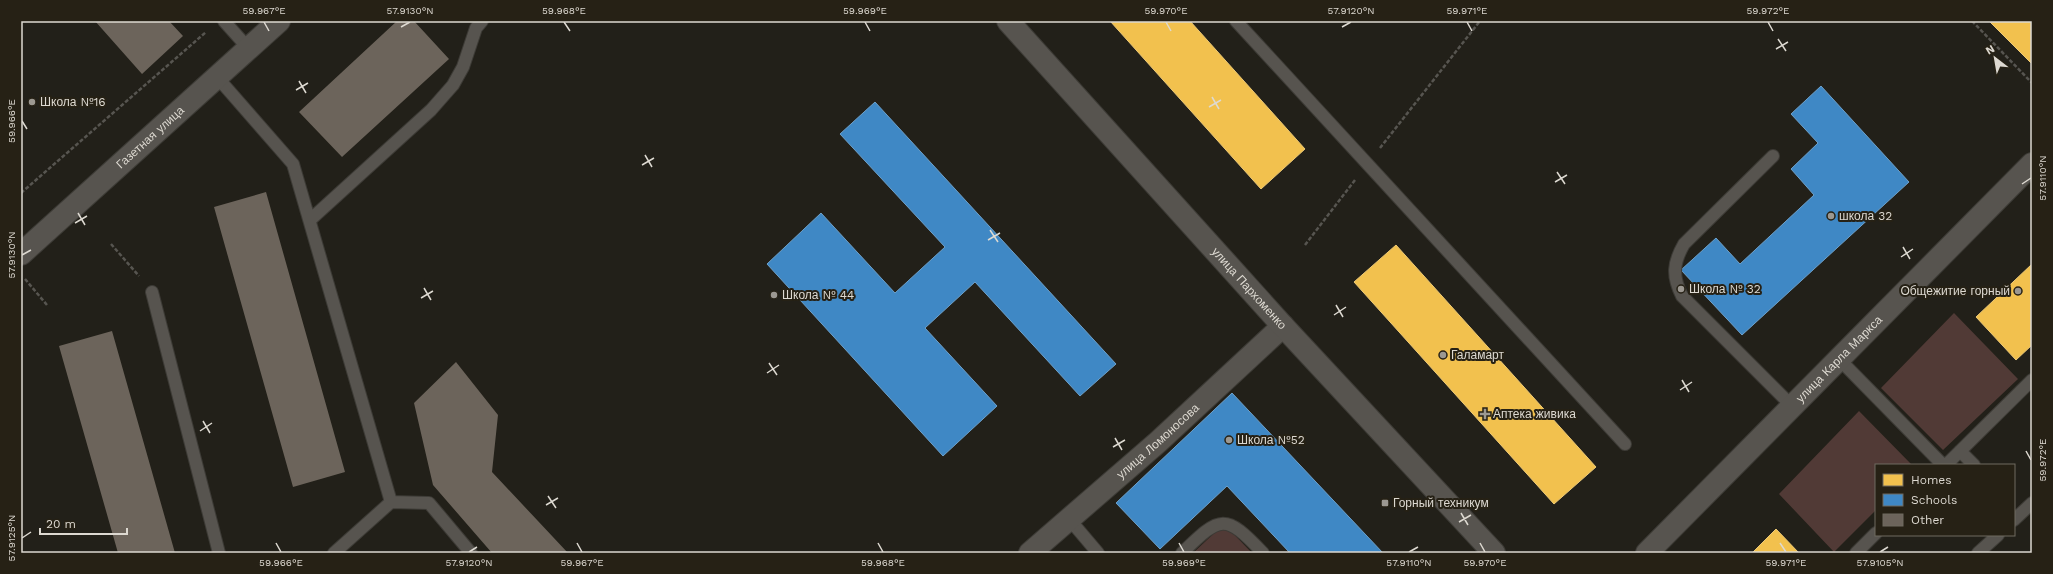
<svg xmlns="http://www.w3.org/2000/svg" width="2053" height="574" font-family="'Work Sans',sans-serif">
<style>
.green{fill:#513a36}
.homes{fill:#f2c14e;stroke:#ecc875}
.schools{fill:#3f88c5;stroke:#6ea0c9}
.building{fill:#6c645b}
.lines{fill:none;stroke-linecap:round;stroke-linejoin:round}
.lane-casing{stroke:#3d3b36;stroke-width:14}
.street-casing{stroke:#3d3b36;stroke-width:24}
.secondary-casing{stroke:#3d3b36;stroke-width:24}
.path{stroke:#575550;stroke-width:2.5;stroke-dasharray:4 2;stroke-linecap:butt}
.lane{stroke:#57544f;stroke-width:12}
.street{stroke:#57544f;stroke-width:22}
.secondary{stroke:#57544f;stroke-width:22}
.ticks{fill:none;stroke:#ddd9d1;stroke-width:1.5}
.poi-dot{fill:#9c9891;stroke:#262115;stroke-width:1.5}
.labels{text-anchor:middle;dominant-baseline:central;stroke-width:4;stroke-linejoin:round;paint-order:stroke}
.poi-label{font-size:12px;fill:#ddd9d1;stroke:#262115;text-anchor:start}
.street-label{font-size:12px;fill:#ddd9d1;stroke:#262115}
.neatline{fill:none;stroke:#ddd9d1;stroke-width:1.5}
.ticks-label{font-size:10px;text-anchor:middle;fill:#ddd9d1}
</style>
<rect width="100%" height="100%" fill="#222019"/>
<path class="green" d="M 1954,313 L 2018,379 L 1943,450 L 1881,388 Z
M 1859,411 L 1912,465 L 1876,465 L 1876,510 L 1834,552 L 1779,494 Z
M 1224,524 L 1252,553 L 1193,553 Z"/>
<path class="homes" d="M 1110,21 L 1190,21 L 1305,149 L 1261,189 Z
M 1989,21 L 2032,21 L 2032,64 Z
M 1396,245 L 1596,467 L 1554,504 L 1354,282 Z
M 2032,264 L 2032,345 L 2016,360 L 1976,317 Z
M 1776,529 L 1799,553 L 1752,553 Z"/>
<path class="schools" d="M 1821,86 L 1909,182 L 1742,335 L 1681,270 L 1716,238 L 1740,264 L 1814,195 L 1791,169 L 1818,143 L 1791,114 Z
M 875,102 L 1116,364 L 1080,396 L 975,282 L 925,328 L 997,406 L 943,456 L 767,264 L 821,213 L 895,293 L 945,247 L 840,134 Z
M 1232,393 L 1383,553 L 1290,553 L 1227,486 L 1160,549 L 1116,503 Z"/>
<path class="building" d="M 95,21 L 169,21 L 183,36 L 142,74 Z
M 397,21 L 414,21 L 449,59 L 342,157 L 299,112 Z
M 266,192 L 345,472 L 293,487 L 214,207 Z
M 112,331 L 175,553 L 118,553 L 59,346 Z
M 456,362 L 498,415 L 492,472 L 568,553 L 492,553 L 433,485 L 414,403 Z"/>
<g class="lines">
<g class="lane-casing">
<path id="lane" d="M 224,21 L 249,49
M 1236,21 L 1625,444
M 217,77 L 293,164 L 391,502
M 1773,156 L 1684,244 C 1673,263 1672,276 1682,296 L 1792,406
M 310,220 L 431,110 L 453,85 L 463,67 L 476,28 L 482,21
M 152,292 L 219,553
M 1839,359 L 1943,465
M 1960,451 L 1974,465
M 1946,465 L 2032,380
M 1070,520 L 1098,553
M 2014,520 L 2032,503
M 334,553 L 391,502 L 429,503 L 471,553
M 1182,553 C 1221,515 1225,513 1263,553
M 1856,553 L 1876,533
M 1978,553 L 1998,535"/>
</g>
<g class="street-casing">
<g id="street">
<path id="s1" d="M 1030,553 L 1158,442 L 1283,326"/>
</g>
</g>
<g class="secondary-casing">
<g id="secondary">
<path id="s2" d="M 1008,21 L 1283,326 L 1494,553"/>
<path id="s3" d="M 21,254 L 279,21"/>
<path id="s4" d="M 1647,553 L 2032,164"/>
</g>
</g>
<path class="path" d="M 1972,21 L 2032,83
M 1380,148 L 1480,21
M 21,193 L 206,32
M 111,244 L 139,276
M 1305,245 L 1355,180
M 25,279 L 47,305"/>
<use href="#lane" class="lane"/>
<use href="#street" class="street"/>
<use href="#secondary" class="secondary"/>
</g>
<path class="ticks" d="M 264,22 L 269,31M 564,22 L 570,31M 865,22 L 870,31M 1166,22 L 1171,31M 1467,22 L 1472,31M 1768,22 L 1773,31M 401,27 L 410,22M 1342,27 L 1351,22M 1778,39 L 1786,51M 1776,49 L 1788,42M 299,81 L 306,93M 296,90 L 308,83M 1212,97 L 1219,109M 1209,107 L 1221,100M 22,121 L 27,129M 645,155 L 652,167M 642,165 L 654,158M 1557,172 L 1565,184M 1555,182 L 1567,175M 2022,184 L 2031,178M 78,213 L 85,225M 75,223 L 87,216M 990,230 L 998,242M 988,240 L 1000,233M 1903,247 L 1910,259M 22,255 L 31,250M 1901,257 L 1913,249M 424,288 L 431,300M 421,298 L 433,291M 1336,305 L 1343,317M 1334,315 L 1346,307M 769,363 L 777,375M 767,373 L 779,365M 1682,380 L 1689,392M 1680,390 L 1692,382M 203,421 L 210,433M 200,431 L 212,423M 1115,438 L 1122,450M 1113,447 L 1125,440M 2026,451 L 2031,460M 548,496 L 556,508M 546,505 L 558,498M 1461,513 L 1468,525M 1459,522 L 1471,515M 22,538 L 31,532M 276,543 L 281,552M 577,543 L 582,552M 878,543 L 883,552M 1179,543 L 1184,552M 1480,543 L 1485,552M 1780,543 L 1786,552M 469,552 L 477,547M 1409,552 L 1418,547M 1880,552 L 1888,547"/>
<g class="poi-dot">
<circle cx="32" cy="102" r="4"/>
<circle cx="1831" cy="216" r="4"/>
<circle cx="1681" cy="289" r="4"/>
<circle cx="2018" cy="291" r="4"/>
<circle cx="774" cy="295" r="4"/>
<circle cx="1443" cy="355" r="4"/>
<path d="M1483 408h4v4h4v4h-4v4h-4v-4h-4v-4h4z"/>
<circle cx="1229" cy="440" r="4"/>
<rect x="1381" y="499" width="8" height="8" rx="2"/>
</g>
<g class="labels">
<g class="poi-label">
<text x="40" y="102">Школа №16</text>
<text x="1839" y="216">школа 32</text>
<text x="1689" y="289">Школа № 32</text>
<text x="2010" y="291" text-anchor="end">Общежитие горный</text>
<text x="782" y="295">Школа № 44</text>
<text x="1451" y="355">Галамарт</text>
<text x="1493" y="414">Аптека живика</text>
<text x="1237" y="440">Школа №52</text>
<text x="1393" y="503">Горный техникум</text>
</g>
<g class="street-label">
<text stroke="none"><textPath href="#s3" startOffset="174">Газетная улица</textPath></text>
<text stroke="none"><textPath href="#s2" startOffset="360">улица Пархоменко</textPath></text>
<text stroke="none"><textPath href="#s4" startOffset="273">улица Карла Маркса</textPath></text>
<text stroke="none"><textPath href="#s1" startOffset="170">улица Ломоносова</textPath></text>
</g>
</g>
<rect width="2053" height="574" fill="none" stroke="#262115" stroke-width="44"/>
<rect x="1875" y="464" width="140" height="72" fill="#262115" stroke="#6f6b60"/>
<rect x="1883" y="474" width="20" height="12" fill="#f2c14e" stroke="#6f6b60"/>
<text x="1911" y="484" font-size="12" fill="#ddd9d1">Homes</text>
<rect x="1883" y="494" width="20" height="12" fill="#3f88c5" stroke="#6f6b60"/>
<text x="1911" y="504" font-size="12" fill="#ddd9d1">Schools</text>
<rect x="1883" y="514" width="20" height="12" fill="#6c645b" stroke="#6f6b60"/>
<text x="1911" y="524" font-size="12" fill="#ddd9d1">Other</text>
<g transform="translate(1995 58) rotate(329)" stroke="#262115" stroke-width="3" paint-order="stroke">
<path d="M0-3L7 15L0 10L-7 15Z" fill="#ddd9d1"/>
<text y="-6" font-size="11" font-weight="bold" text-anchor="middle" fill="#ddd9d1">N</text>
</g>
<path d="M40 528v6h87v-6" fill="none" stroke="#ddd9d1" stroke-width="2"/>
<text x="46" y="528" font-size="12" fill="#ddd9d1" stroke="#262115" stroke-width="3" paint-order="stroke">20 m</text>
<rect x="22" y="22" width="2009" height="530" class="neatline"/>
<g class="ticks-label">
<text x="264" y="14">59.967°E</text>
<text x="410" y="14">57.9130°N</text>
<text x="564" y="14">59.968°E</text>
<text x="865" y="14">59.969°E</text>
<text x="1166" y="14">59.970°E</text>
<text x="1351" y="14">57.9120°N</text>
<text x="1467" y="14">59.971°E</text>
<text x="1768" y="14">59.972°E</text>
<text transform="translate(11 121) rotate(-90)" y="4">59.966°E</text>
<text transform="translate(2042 178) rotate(-90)" y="4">57.9110°N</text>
<text transform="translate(11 255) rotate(-90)" y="4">57.9130°N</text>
<text transform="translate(2042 460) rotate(-90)" y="4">59.972°E</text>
<text transform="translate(11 538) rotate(-90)" y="4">57.9125°N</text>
<text x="281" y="566">59.966°E</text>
<text x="469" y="566">57.9120°N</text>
<text x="582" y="566">59.967°E</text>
<text x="883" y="566">59.968°E</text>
<text x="1184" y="566">59.969°E</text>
<text x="1409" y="566">57.9110°N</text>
<text x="1485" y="566">59.970°E</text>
<text x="1786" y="566">59.971°E</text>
<text x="1880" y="566">57.9105°N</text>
</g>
</svg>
